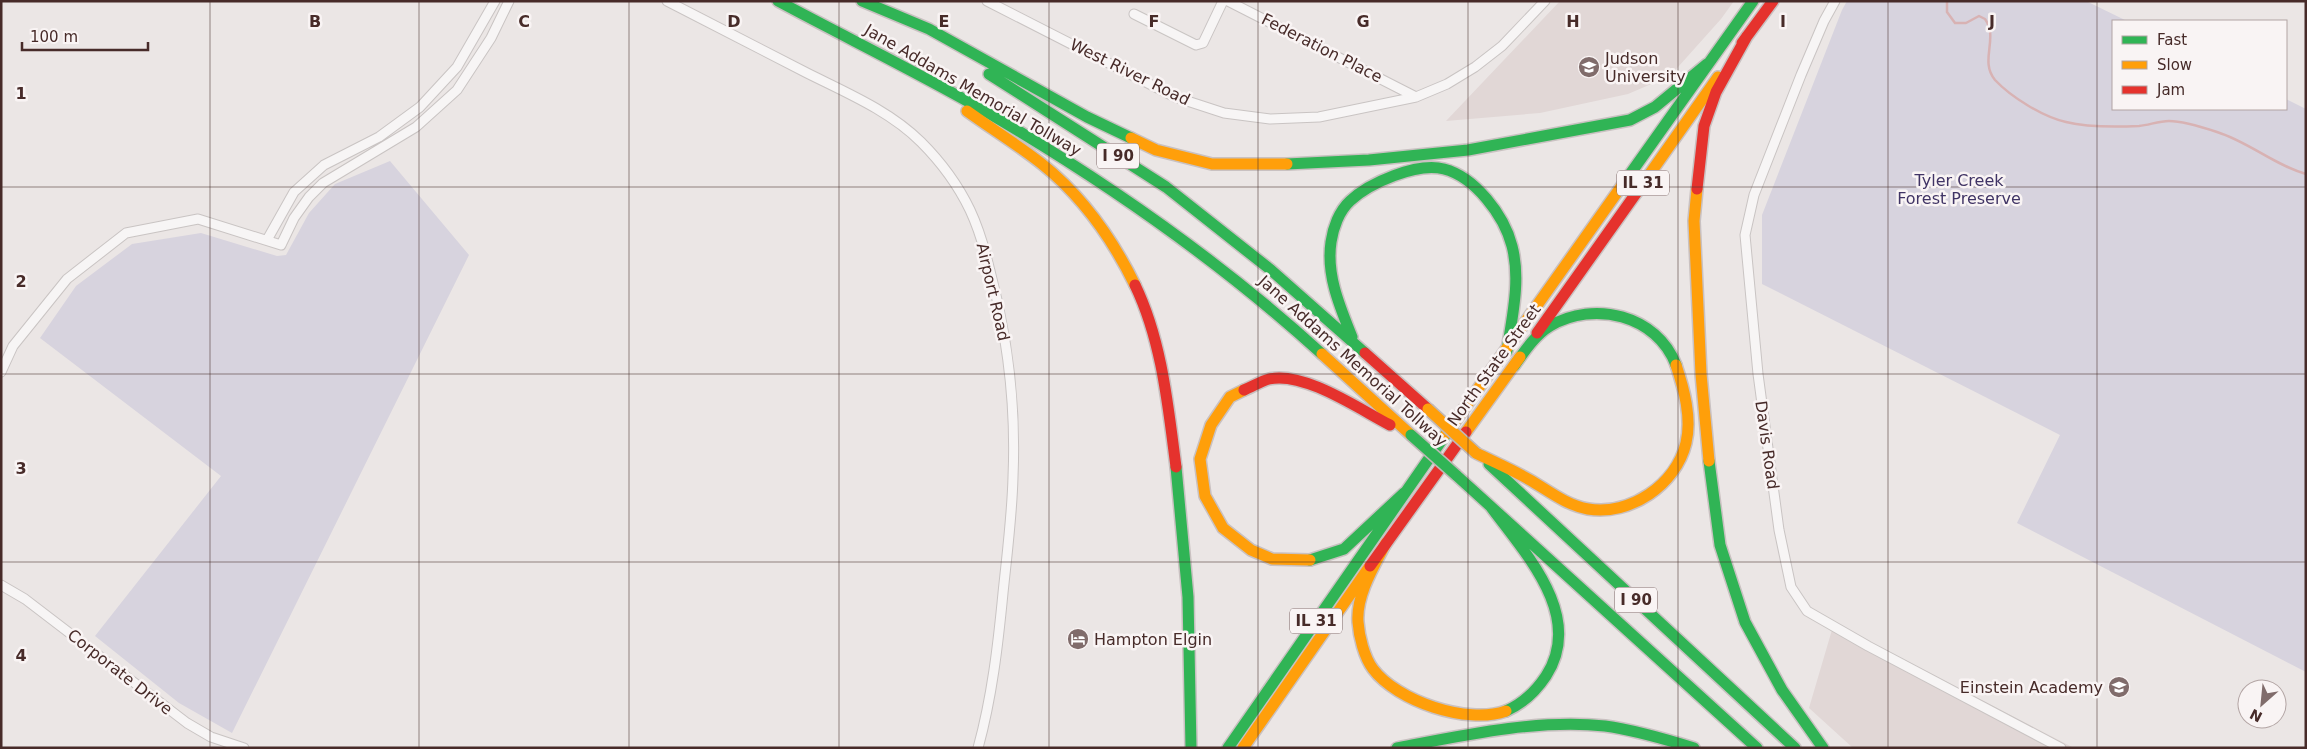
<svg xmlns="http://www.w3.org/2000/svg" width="2307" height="749" font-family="'DejaVu Sans',sans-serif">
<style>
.built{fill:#e1d7d6}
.green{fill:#d7d3de}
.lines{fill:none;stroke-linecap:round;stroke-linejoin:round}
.stream{stroke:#d8b2b3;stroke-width:2.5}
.street-casing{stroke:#c9c4c3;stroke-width:11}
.fast-casing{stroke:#c9c1c1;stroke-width:14}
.slow-casing{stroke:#c9c1c1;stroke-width:14}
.jam-casing{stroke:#c9c1c1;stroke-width:14}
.street{stroke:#f7f5f5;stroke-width:9}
.fast{stroke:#30b455;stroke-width:11}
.slow{stroke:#ff9f0a;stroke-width:11}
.jam{stroke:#e5322d;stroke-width:11}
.fast-bridge-casing{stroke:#c0b8b7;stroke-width:14;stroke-linecap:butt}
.slow-bridge-casing{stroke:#c0b8b7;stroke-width:14;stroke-linecap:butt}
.fast-bridge{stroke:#30b455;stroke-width:11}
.slow-bridge{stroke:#ff9f0a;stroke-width:11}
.grid{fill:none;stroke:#472b29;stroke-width:1;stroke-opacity:0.55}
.labels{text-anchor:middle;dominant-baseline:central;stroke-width:5;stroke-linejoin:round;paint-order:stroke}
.shield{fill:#f9f4f4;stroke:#7c6766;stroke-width:1}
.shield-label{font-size:15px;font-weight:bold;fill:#472b29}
.street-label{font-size:16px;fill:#472b29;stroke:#f9f4f4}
.poi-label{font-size:16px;fill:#472b29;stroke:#f9f4f4;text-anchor:start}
.park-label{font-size:16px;fill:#403465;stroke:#f9f4f4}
.grid-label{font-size:16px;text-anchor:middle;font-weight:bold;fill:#472b29;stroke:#f9f4f4;stroke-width:5;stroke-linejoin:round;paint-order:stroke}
</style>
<rect width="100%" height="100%" fill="#ebe6e5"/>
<path class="built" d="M 1560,1 L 1734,1 L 1721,19 L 1670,76 L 1628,94 L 1540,113 L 1446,121 Z
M 1834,623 L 2074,748 L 1853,748 L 1809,708 Z"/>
<path class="green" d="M 1847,1 L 2086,1 L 2127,21 L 2113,21 L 2113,109 L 2286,109 L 2286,99 L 2306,109 L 2306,672 L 2017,523 L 2060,435 L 1762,284 L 1762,215 L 1842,10 Z
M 390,161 L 469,255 L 232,733 L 179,703 L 95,636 L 221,476 L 40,338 L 76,286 L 132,244 L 201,233 L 277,256 L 286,255 L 309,213 L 335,184 Z"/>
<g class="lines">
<path class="stream" d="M 1947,1 L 1947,12 L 1955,23 L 1966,23 L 1979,16 L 1985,19 C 1999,38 1979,61 1995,80 C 2011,97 2043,117 2066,122 C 2086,127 2118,127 2139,126 C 2149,125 2159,121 2169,121 C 2181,121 2205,128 2217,132 C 2249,142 2274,165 2306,174"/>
<g class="street-casing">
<path id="street" d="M 667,1 C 714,25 761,49 807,73 C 847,93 890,111 921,142 C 941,162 958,185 970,210 C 979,229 985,250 990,271 C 1008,338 1016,408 1013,477 C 1012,516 1007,554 1003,593 C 998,645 992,697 978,748
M 987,1 L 1175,97 L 1224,113 L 1270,119 L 1319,117 L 1416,97 L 1447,84 L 1475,67 L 1502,46 L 1545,1
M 1228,1 L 1416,97
M 1835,1 L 1824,21 L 1801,75 L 1754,195 L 1745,235 L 1758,374 L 1779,530 L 1791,587 L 1807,611 L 1868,646 L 2061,748
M 1134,14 L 1196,45 L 1203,43 L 1223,1
M 267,240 L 294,192 L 324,165 L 379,137 L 420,107 L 457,67 L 495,1
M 1,372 L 13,346 L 67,279 L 126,233 L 198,219 L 281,245 L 294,218 L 309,197 L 323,183 L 416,127 L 457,90 L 491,38 L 509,1
M 1,585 L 25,599 L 187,723 L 211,737 L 244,748"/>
</g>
<g class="fast-casing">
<path id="fast" d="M 778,1 C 847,38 917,72 985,111 C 1105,181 1219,260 1322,354
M 862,1 L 929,29 L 1087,117 L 1131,138
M 989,74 L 1166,187 L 1271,270 L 1365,353
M 1287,164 L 1369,160 L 1468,150 L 1630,120 L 1655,107 L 1707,64
M 1628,177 L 1753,1
M 1352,337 C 1340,307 1326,275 1331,242 C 1333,228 1339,211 1350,201 C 1369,183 1417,162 1444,169 C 1475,177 1504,215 1512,246 C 1521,280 1512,317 1507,351
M 1514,366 C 1524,352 1535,335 1550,326 C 1594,300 1657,315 1676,365
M 1709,461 L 1720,545 L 1745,622 L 1782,690 L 1823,748
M 1489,464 L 1795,748
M 1176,467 L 1188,597 L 1191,748
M 1456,475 L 1757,748
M 1491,507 C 1525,553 1585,616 1546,676 C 1536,691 1522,704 1506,711
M 1310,560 L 1344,549 L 1404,493
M 1228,748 L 1446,434
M 1397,748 C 1464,735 1537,719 1605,726 C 1635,730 1665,739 1694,748"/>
</g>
<g class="slow-casing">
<path id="slow" d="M 967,111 C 992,129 1018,145 1042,164 C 1082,196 1113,240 1135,285
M 1131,138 L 1156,150 L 1212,164 L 1287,164
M 1697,189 L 1694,221 L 1701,374 L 1709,461
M 1637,192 L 1718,77
M 1322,354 L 1411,435
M 1244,390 L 1230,397 L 1211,425 L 1200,459 L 1205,496 L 1223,528 L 1251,550 L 1272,559 L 1310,560
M 1466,432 L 1520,357
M 1446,434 L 1628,177
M 1476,453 C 1494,462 1513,470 1530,480 C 1549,491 1566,505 1588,509 C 1630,516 1676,485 1686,443 C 1692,418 1684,389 1676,365
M 1386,543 C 1374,566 1356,595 1358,622 C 1359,636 1364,657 1373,669 C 1397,701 1467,725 1506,711
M 1243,748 L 1370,566"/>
</g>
<g class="jam-casing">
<path id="jam" d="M 1742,43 L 1773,1
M 1697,189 L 1704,126 L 1716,92 L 1747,36
M 1135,285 C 1162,341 1168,406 1176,467
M 1537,333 L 1637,192
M 1365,353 L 1428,409
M 1244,390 C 1252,387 1261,381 1269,379 C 1304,371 1359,409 1390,425
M 1370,566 L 1466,432"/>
</g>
<use href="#street" class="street"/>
<use href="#fast" class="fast"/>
<use href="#slow" class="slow"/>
<use href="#jam" class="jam"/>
<g class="fast-bridge-casing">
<path id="fast-bridge" d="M 1411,435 L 1456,475"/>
</g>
<g class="slow-bridge-casing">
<path id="slow-bridge" d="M 1428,409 L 1476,453"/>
</g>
<use href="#fast-bridge" class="fast-bridge"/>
<use href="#slow-bridge" class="slow-bridge"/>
</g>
<path class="grid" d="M 210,1 L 210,748M 419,1 L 419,748M 629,1 L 629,748M 839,1 L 839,748M 1049,1 L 1049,748M 1258,1 L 1258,748M 1468,1 L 1468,748M 1678,1 L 1678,748M 1888,1 L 1888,748M 2097,1 L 2097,748M 1,187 L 2306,187M 1,374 L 2306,374M 1,562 L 2306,562"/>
<defs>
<g id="university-disc" transform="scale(1.125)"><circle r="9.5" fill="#806c6b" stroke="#f9f4f4"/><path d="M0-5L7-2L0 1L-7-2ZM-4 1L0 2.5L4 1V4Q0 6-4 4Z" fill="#fff"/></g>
<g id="hotel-disc" transform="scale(1.125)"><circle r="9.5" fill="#806c6b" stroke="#f9f4f4"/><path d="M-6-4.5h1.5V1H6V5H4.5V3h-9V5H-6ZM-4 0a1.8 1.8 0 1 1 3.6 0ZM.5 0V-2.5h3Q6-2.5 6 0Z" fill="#fff"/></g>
<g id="school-disc" transform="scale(1.125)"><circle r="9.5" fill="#806c6b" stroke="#f9f4f4"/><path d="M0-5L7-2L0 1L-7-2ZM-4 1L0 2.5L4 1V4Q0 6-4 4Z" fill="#fff"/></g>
</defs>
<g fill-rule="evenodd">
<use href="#university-disc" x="1589" y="67"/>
<use href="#hotel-disc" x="1078" y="639"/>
<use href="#school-disc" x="2119" y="687"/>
</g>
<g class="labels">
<g class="shield">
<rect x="1097" y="143.5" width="42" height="25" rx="4"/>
<rect x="1617" y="170.5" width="52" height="25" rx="4"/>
<rect x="1615" y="587.5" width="42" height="25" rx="4"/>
<rect x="1290" y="608.5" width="52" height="25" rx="4"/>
</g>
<g class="shield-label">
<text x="1118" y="156">I 90</text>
<text x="1643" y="183">IL 31</text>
<text x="1636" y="600">I 90</text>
<text x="1316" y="621">IL 31</text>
</g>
<g class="street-label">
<text transform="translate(1322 48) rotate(27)">Federation Place</text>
<text transform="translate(1130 72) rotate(26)">West River Road</text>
<text transform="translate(973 90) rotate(30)">Jane Addams Memorial Tollway</text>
<text transform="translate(993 292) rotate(77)">Airport Road</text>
<text transform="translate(1353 361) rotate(42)">Jane Addams Memorial Tollway</text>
<text transform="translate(1494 365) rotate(-54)">North State Street</text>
<text transform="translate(1767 445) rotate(82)">Davis Road</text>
<text transform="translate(120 672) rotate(38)">Corporate Drive</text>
</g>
<g class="poi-label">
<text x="1605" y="58">Judson<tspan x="1605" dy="18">University</tspan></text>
<text x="1094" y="639">Hampton Elgin</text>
<text x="2103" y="687" text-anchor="end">Einstein Academy</text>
</g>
<g class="park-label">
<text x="1959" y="180">Tyler Creek<tspan x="1959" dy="18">Forest Preserve</tspan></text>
</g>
</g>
<g class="grid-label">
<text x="315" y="27">B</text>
<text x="524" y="27">C</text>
<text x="734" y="27">D</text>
<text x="944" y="27">E</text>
<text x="1154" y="27">F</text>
<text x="1363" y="27">G</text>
<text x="1573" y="27">H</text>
<text x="1783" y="27">I</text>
<text x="1992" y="27">J</text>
<text x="21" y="99">1</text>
<text x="21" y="287">2</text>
<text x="21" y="474">3</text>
<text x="21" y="661">4</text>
</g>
<rect width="2307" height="749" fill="none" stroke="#472b29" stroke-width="5"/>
<rect x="2112" y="20" width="175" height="90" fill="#f9f4f4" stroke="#b2a4a3"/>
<rect x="2122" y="36" width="25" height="8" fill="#30b455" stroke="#b2a4a3"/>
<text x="2157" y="45" font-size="15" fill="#472b29">Fast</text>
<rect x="2122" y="61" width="25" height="8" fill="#ff9f0a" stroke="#b2a4a3"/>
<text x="2157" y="70" font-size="15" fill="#472b29">Slow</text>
<rect x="2122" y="86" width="25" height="8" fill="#e5322d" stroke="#b2a4a3"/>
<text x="2157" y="95" font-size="15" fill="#472b29">Jam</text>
<g transform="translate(2262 704) rotate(207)"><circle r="24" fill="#f9f4f4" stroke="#b2a4a3"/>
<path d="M0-4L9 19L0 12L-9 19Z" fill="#806c6b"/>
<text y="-8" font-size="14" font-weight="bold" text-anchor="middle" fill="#472b29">N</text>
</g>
<path d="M22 42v8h126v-8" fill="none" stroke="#472b29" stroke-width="2.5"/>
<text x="30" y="42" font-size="15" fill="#472b29" stroke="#f9f4f4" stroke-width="4" paint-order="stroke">100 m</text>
</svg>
